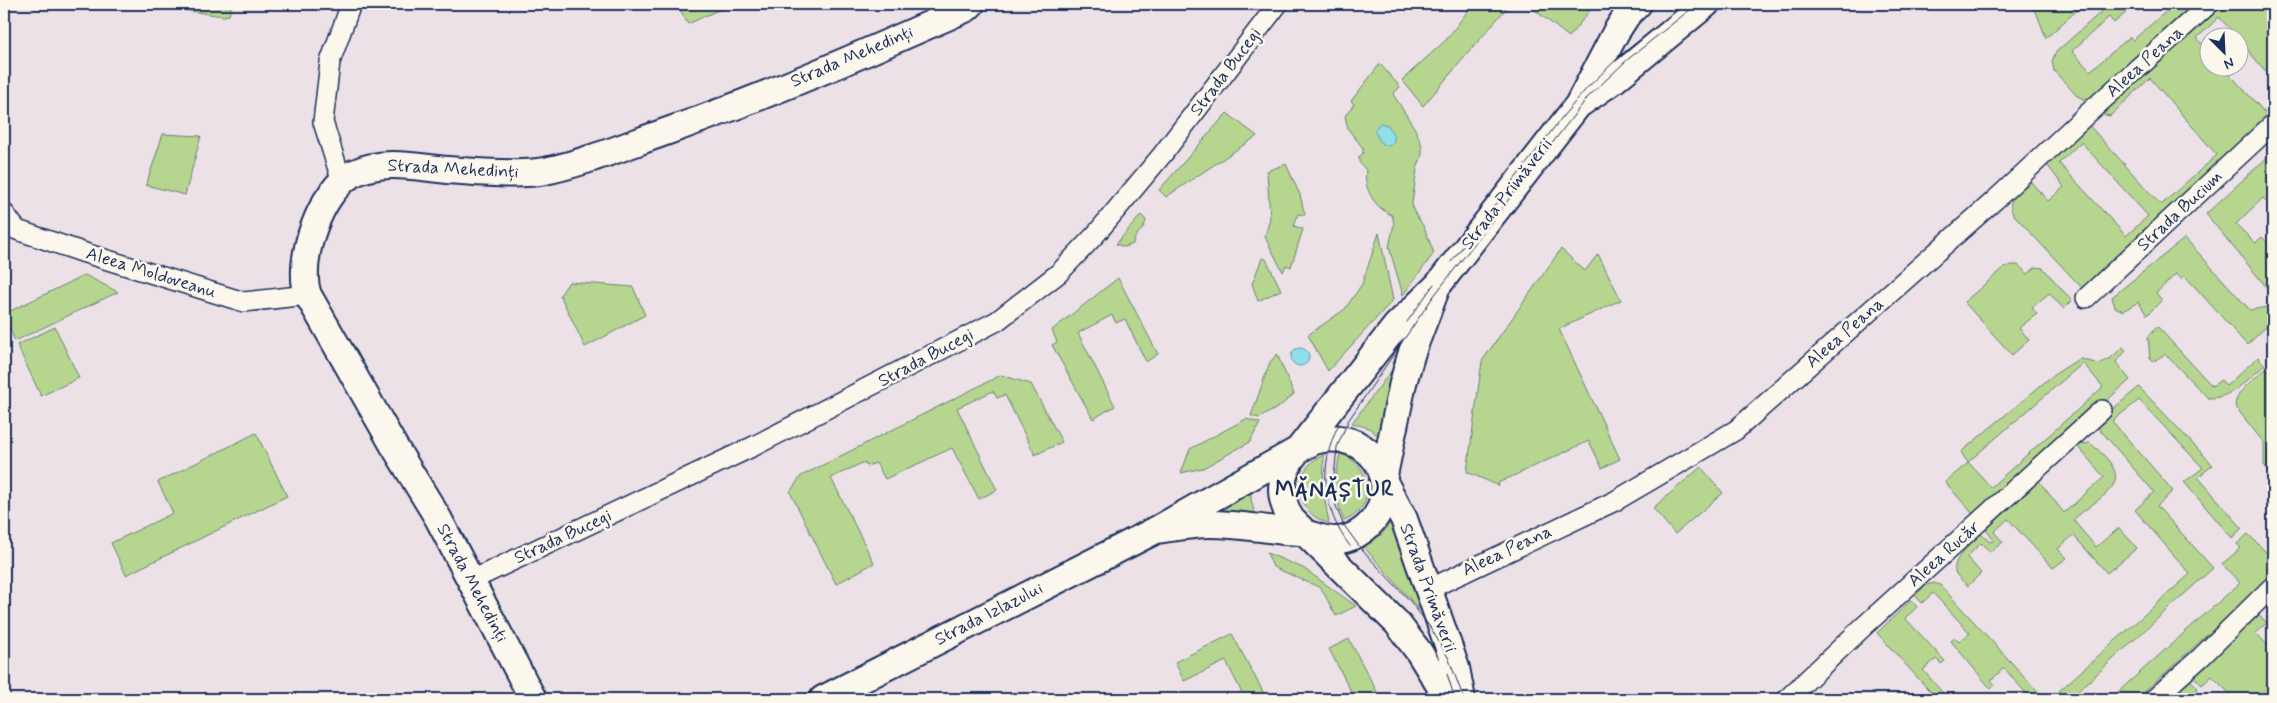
<svg xmlns="http://www.w3.org/2000/svg" width="2277" height="703" font-family="Mynerve,sans-serif">
<style>
.green{fill:#b6d58e;stroke:#688276;fill-rule:evenodd}
.water{fill:#90e0eb;stroke:#6199b3}
.lines{fill:none;stroke-linecap:round;stroke-linejoin:round}
.street-casing{stroke:#1b2f5e;stroke-width:22}
.secondary-casing{stroke:#1b2f5e;stroke-width:30}
.street{stroke:#fbf7ec;stroke-width:19}
.secondary{stroke:#fbf7ec;stroke-width:26}
.tram{stroke:#1b2f5e;stroke-width:1}
.labels{text-anchor:middle;dominant-baseline:central;stroke-width:5;stroke-linejoin:round;paint-order:stroke}
.street-label{font-size:18px;fill:#1b2f5e;stroke:#fbf7ec}
.district-label{font-size:22px;font-weight:bold;letter-spacing:1px;fill:#1b2f5e;stroke:#fbf7ec}
</style>
<rect width="100%" height="100%" fill="#ece1e7"/>
<filter id="ink" filterUnits="userSpaceOnUse"><feTurbulence type="fractalNoise" baseFrequency=".02" numOctaves="2"/><feDisplacementMap in="SourceGraphic" scale="10" xChannelSelector="R" yChannelSelector="G"/><feConvolveMatrix kernelMatrix="1 2 1 2 8 2 1 2 1" color-interpolation-filters="sRGB"/></filter>
<g filter="url(#ink)">
<path class="green" d="M 178,4 L 232,4 L 229,15 L 223,16 L 176,9 Z
M 677,4 L 731,4 L 688,24 Z
M 1473,4 L 1510,4 L 1423,106 L 1402,80 L 1446,40 Z
M 1527,4 L 1595,4 L 1569,37 Z
M 2028,4 L 2084,4 L 2046,38 L 2037,14 Z
M 2110,4 L 2136,4 L 2114,23 L 2109,17 L 2072,51 L 2090,71 L 2130,37 L 2133,40 L 2175,4 L 2200,4 L 2093,97 L 2084,99 L 2077,96 L 2054,71 L 2052,61 L 2056,52 Z
M 2221,4 L 2273,4 L 2273,80 L 2240,41 L 2240,38 L 2237,37 L 2219,17 L 2197,38 L 2209,52 L 2210,68 L 2224,68 L 2266,114 L 2273,107 L 2273,116 L 2084,290 L 2013,214 C 2005,197 2019,192 2031,182 L 2048,201 L 2064,187 L 2045,162 L 2087,123 L 2161,205 L 2217,155 L 2150,78 L 2110,116 L 2100,114 L 2104,106 ZM 2081,142 L 2148,216 L 2126,236 L 2059,163 Z
M 1380,64 L 1400,87 L 1393,94 L 1415,129 L 1422,145 L 1422,155 L 1417,169 L 1412,203 L 1413,210 L 1424,227 L 1434,253 L 1403,295 L 1389,247 L 1394,224 L 1392,215 C 1375,208 1363,189 1366,170 L 1359,162 L 1359,157 L 1363,153 L 1363,148 L 1348,129 L 1345,116 L 1354,104 L 1351,101 Z
M 1227,113 L 1257,136 L 1166,197 L 1159,190 Z
M 163,134 L 201,136 L 185,195 L 146,185 Z
M 2273,152 L 2273,200 L 2269,204 L 2263,198 L 2236,224 L 2255,243 L 2262,237 L 2273,248 L 2273,295 L 2206,214 Z
M 1286,164 L 1300,195 L 1305,215 L 1298,214 L 1294,226 L 1303,229 L 1291,267 L 1286,265 L 1283,272 L 1265,237 L 1270,218 L 1267,171 Z
M 1141,215 L 1146,220 C 1144,233 1135,231 1133,244 L 1124,247 L 1116,244 Z
M 1379,233 L 1393,300 L 1328,371 L 1308,335 L 1345,309 L 1362,284 Z
M 2185,238 L 2250,310 L 2267,307 L 2273,315 L 2273,335 L 2266,327 L 2247,345 L 2185,276 L 2182,279 L 2176,274 L 2156,293 L 2162,300 L 2147,315 L 2138,302 L 2123,311 L 2115,307 L 2112,297 Z
M 1561,249 L 1585,271 L 1598,254 L 1621,300 L 1559,329 L 1620,459 L 1602,468 L 1589,441 L 1498,483 L 1499,486 L 1467,472 L 1482,361 Z
M 1262,258 L 1266,259 L 1281,290 L 1258,301 L 1252,284 Z
M 2012,265 L 2018,265 L 2028,274 L 2036,267 L 2043,268 L 2072,301 L 2064,309 L 2049,293 L 2032,308 L 2037,314 L 2019,328 L 2029,340 L 2012,355 L 1964,302 L 2005,267 Z
M 85,275 L 118,292 L 15,341 L 4,314 Z
M 1118,278 L 1158,354 L 1146,362 L 1125,319 L 1116,323 L 1112,315 L 1078,333 L 1115,406 L 1093,419 L 1052,345 L 1057,342 L 1052,330 Z
M 569,282 L 633,287 L 645,315 L 585,347 L 560,295 Z
M 2157,326 L 2212,386 L 2221,380 L 2226,386 L 2258,357 L 2265,365 C 2248,379 2231,399 2208,398 L 2165,354 L 2154,361 L 2150,358 L 2148,337 Z
M 55,327 L 79,378 L 41,396 L 17,345 Z
M 2123,347 L 2126,351 L 2116,362 L 2130,380 L 1979,512 L 1972,513 L 1945,482 L 1968,463 L 1961,452 L 2052,376 L 2077,360 L 2081,359 L 2099,364 L 2111,358 ZM 2083,363 L 2103,387 L 1991,487 L 1968,462 Z
M 1277,354 L 1294,394 L 1279,407 L 1259,418 L 1251,416 L 1270,362 Z
M 2267,368 L 2273,375 L 2273,471 L 2270,473 L 2264,465 L 2264,443 L 2235,406 C 2236,390 2256,378 2267,368 Z
M 1392,370 L 1383,440 L 1369,428 L 1352,423 Z
M 1001,375 L 1031,384 L 1062,442 L 1035,455 L 1005,395 L 997,398 L 993,391 L 957,408 L 997,490 L 979,499 L 952,448 L 885,479 L 876,463 L 867,466 L 864,462 L 831,478 L 874,563 L 836,584 L 790,492 L 801,476 Z
M 2139,387 L 2213,465 L 2198,477 L 2242,528 L 2232,538 L 2184,482 L 2203,468 L 2139,400 L 2112,421 L 2173,491 L 2157,506 L 2213,568 L 2076,693 L 2081,699 L 2067,699 L 2059,691 L 2190,574 L 2135,510 L 2154,492 L 2095,424 Z
M 1246,419 L 1260,423 L 1250,442 L 1203,468 L 1181,473 L 1190,449 Z
M 256,433 L 287,496 L 126,575 L 111,543 L 173,513 L 158,482 Z
M 2090,443 C 2141,484 2105,491 2073,520 L 2096,547 L 2119,528 L 2137,548 L 2107,573 L 2073,535 L 2058,549 L 2067,558 L 2053,568 L 2008,519 L 1994,532 L 2003,542 L 1990,552 L 1981,543 L 1967,557 L 1981,573 L 1968,586 C 1964,582 1959,578 1956,574 C 1949,560 1973,542 1981,534 L 1990,542 L 1994,540 L 1986,530 L 2039,481 L 2064,513 L 2104,477 L 2078,447 L 2081,444 Z
M 1340,454 C 1373,463 1378,508 1344,521 C 1335,500 1334,477 1340,454 Z
M 1324,455 L 1323,490 L 1329,523 C 1293,514 1290,468 1324,455 Z
M 1701,467 L 1723,493 L 1675,534 L 1653,508 Z
M 1251,483 L 1251,500 L 1255,514 L 1192,513 Z
M 1395,517 L 1412,584 L 1432,624 L 1363,546 L 1382,534 Z
M 2248,534 L 2273,559 L 2273,576 L 2136,699 L 2110,699 L 2240,583 L 2222,564 L 2241,548 L 2237,544 Z
M 1267,553 L 1303,568 L 1356,606 L 1336,616 L 1321,588 L 1273,567 Z
M 1934,583 L 1940,585 L 2045,699 L 2031,699 L 2004,668 L 1991,680 L 1995,685 L 1991,689 L 1951,641 L 1955,638 L 1959,642 L 1970,633 L 1933,593 L 1922,603 L 1915,595 L 1927,585 Z
M 1911,600 L 1917,607 L 1905,618 L 1945,661 L 1941,664 L 1936,659 L 1923,670 L 1948,699 L 1937,699 L 1877,633 Z
M 2259,615 L 2267,623 L 2256,633 L 2273,651 L 2273,699 L 2235,699 L 2212,676 L 2202,685 L 2193,676 Z
M 1232,634 L 1267,699 L 1245,699 L 1226,661 L 1184,681 L 1175,662 Z
M 1349,639 L 1377,692 L 1362,699 L 1355,699 L 1329,649 Z
M 2190,680 L 2198,688 L 2189,699 L 2169,699 Z"/>
<path class="water" d="M 1380,123 L 1388,125 L 1394,136 L 1394,142 L 1388,146 L 1382,144 L 1374,131 Z
M1291 357a9 9 0 1 1 18 0a9 9 0 1 1-18 0Z"/>
<g class="lines">
<g class="street-casing">
<path id="street" d="M 342,182 L 323,122 L 330,62 L 351,4
M 4,213 L 17,230 L 85,253 L 244,302 L 308,295
M 2086,298 L 2273,124
M 472,580 L 754,446 L 997,321 L 1059,273 L 1096,234 L 1162,155 L 1278,4
M 1429,589 L 1615,501 L 1736,430 L 1995,200 L 2086,115 L 2209,4
M 1787,699 L 1863,627 L 2102,410
M 2154,699 L 2201,657 L 2273,586"/>
</g>
<g class="secondary-casing">
<path id="secondary" d="M 1581,103 L 1614,80 L 1706,4
M 1435,292 L 1412,352 L 1403,383 L 1383,480 L 1404,519 L 1456,668 L 1462,699
M 533,699 L 438,518 L 394,446 L 308,295 C 296,261 320,190 354,173 C 384,159 415,167 447,170 C 473,172 520,176 545,171 C 587,162 625,146 665,132 C 768,96 868,52 967,8 L 971,4
M 823,699 L 1156,530 L 1314,441 C 1353,429 1395,460 1382,503 C 1377,520 1363,534 1345,539 C 1331,542 1321,538 1308,534 C 1301,531 1292,532 1285,531 C 1260,528 1234,524 1209,524 C 1192,524 1173,528 1156,530
M 1448,699 L 1419,652 L 1397,623 L 1291,519 C 1279,498 1279,480 1291,459 L 1396,326 L 1438,285 L 1578,105 L 1616,32 L 1627,15 L 1638,4"/>
</g>
<use href="#street" class="street"/>
<use href="#secondary" class="secondary"/>
<path class="tram" d="M 1451,262 L 1563,116 L 1587,88 L 1622,54 L 1685,4
M 1407,322 L 1434,284
M 1339,424 C 1318,465 1322,510 1350,546
M 1447,674 L 1455,699
M 1464,699 L 1448,657 L 1430,627 L 1410,601 L 1362,550 L 1343,524 L 1336,506 L 1333,486 L 1337,447 L 1348,421 L 1433,297 L 1588,97 L 1627,60 L 1697,4"/>
</g>
</g>
<g class="labels">
<g class="street-label">
<text transform="translate(852 57) rotate(-23)">Strada Mehedinți</text>
<text transform="translate(2145 62) rotate(-42)">Aleea Peana</text>
<text transform="translate(1226 72) rotate(-53)">Strada Bucegi</text>
<text transform="translate(453 169) rotate(3)">Strada Mehedinți</text>
<text transform="translate(1507 194) rotate(-52)">Strada Primăverii</text>
<text transform="translate(2180 211) rotate(-43)">Strada Bucium</text>
<text transform="translate(151 273) rotate(17)">Aleea Moldoveanu</text>
<text transform="translate(1845 333) rotate(-41)">Aleea Peana</text>
<text transform="translate(926 358) rotate(-28)">Strada Bucegi</text>
<text transform="translate(563 537) rotate(-25)">Strada Bucegi</text>
<text transform="translate(1507 551) rotate(-25)">Aleea Peana</text>
<text transform="translate(1944 554) rotate(-42)">Aleea Rucăr</text>
<text transform="translate(472 583) rotate(62)">Strada Mehedinți</text>
<text transform="translate(1428 588) rotate(70)">Strada Primăverii</text>
<text transform="translate(989 614) rotate(-27)">Strada Izlazului</text>
</g>
<g class="district-label">
<text x="1335" y="490">MĂNĂȘTUR</text>
</g>
</g>
<rect width="2277" height="703" fill="none" stroke="#fbf7ec" stroke-width="20"/>
<rect x="10" y="10" width="2257" height="683" fill="none" stroke="#1b2f5e" stroke-width="2" filter="url(#ink)"/>
<g transform="translate(2224 52) rotate(156)"><circle r="24" fill="#fbf7ec" stroke="#a1a7b3"/>
<path d="M0-4L9 19L0 12L-9 19Z" fill="#1b2f5e"/>
<text y="-8" font-size="14" font-weight="bold" text-anchor="middle" fill="#1b2f5e">N</text>
</g>
</svg>
